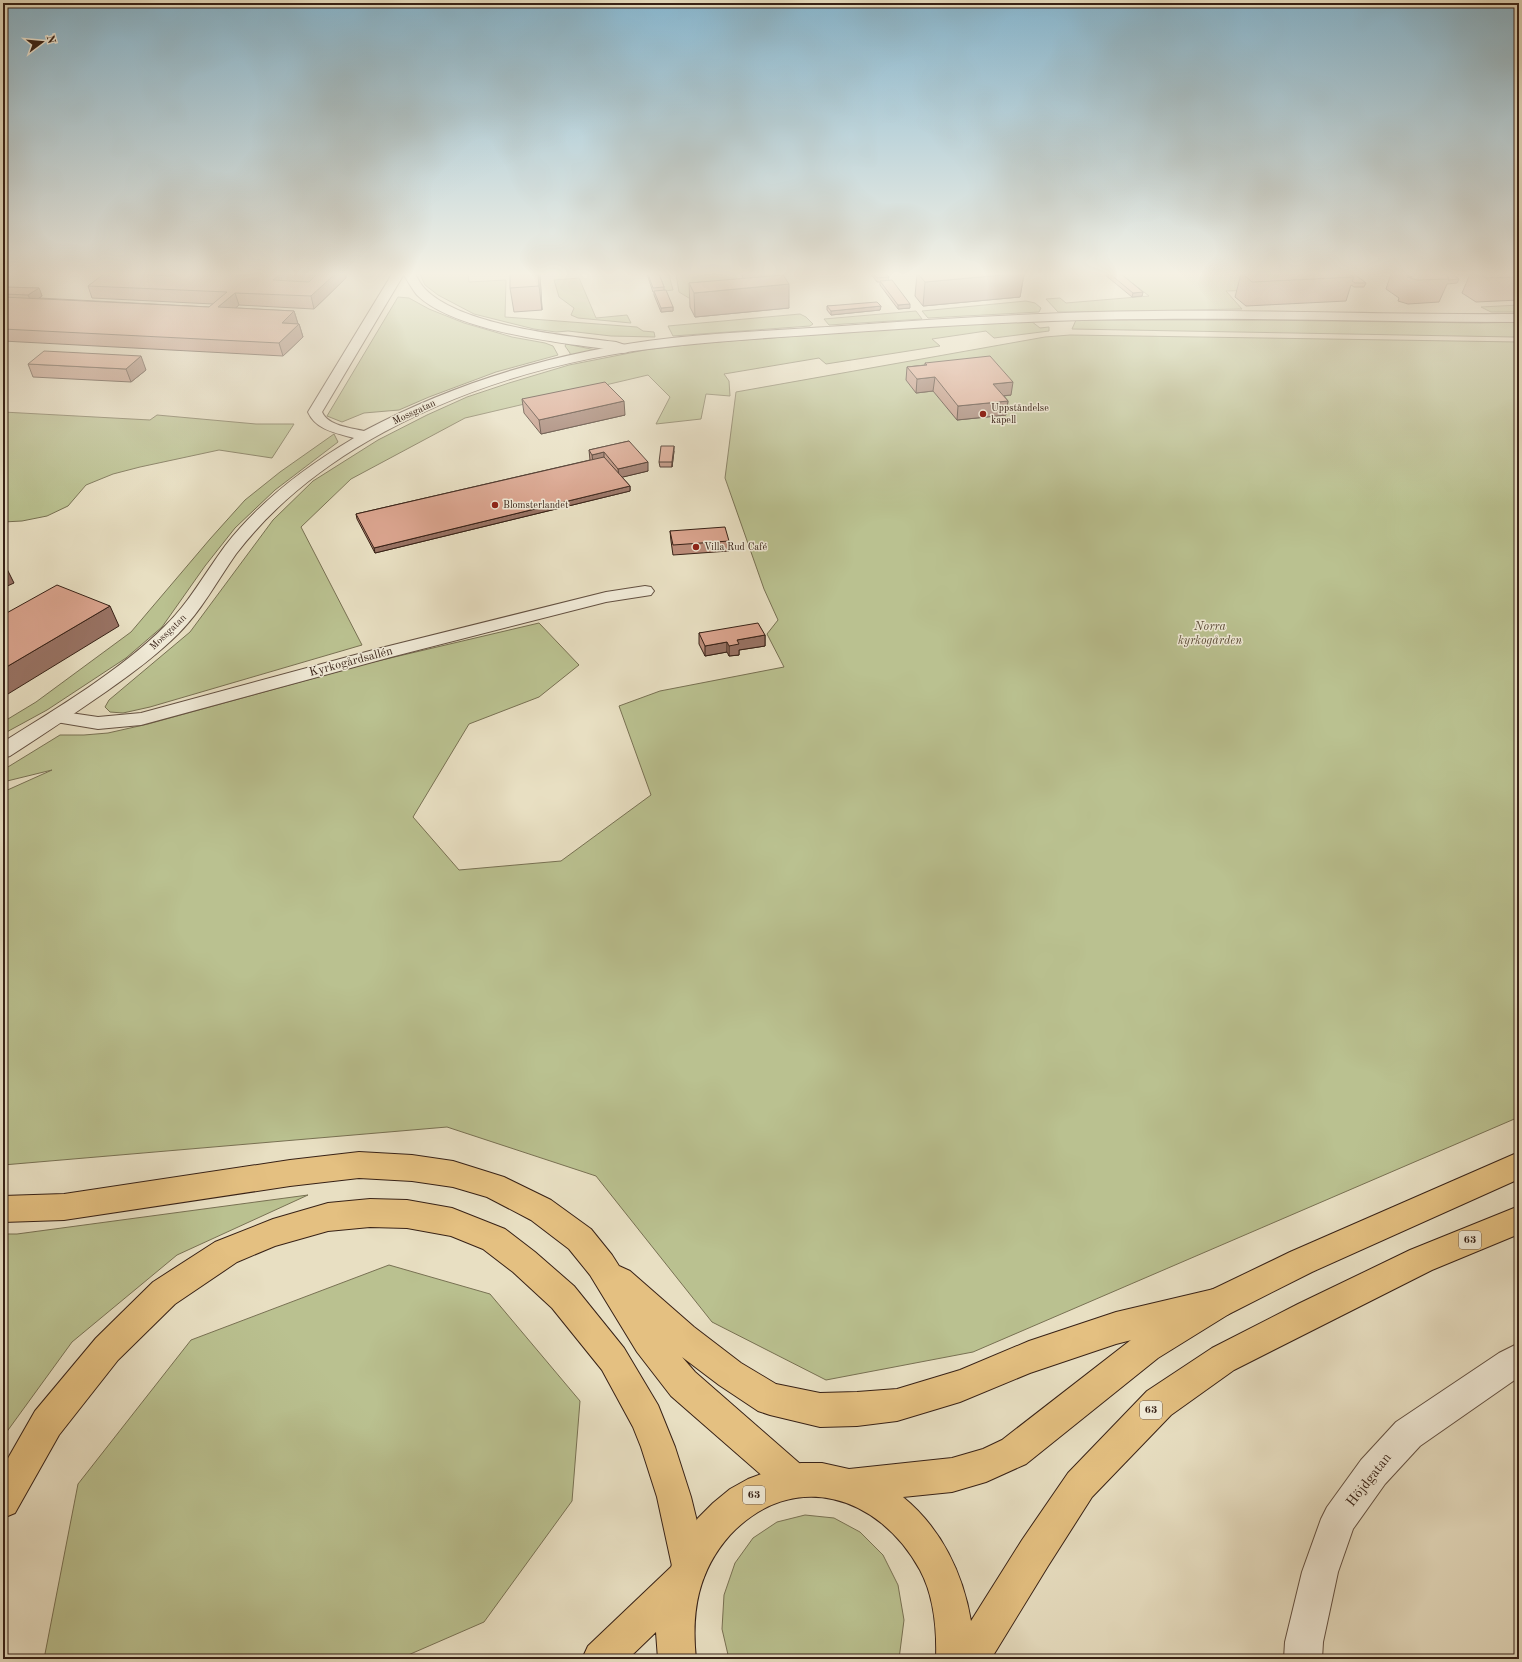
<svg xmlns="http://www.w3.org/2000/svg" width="1522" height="1662" font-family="'Old Standard TT',serif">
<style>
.green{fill:#bac190;stroke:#787153}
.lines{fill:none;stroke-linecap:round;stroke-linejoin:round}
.minor-casing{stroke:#635041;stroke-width:2}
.tertiary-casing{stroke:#635041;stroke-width:2}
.primary-casing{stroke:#372116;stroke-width:2}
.motorway-casing{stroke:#372116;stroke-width:2}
.minor{fill:#f0ead7;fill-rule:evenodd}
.tertiary{fill:#f0ead7;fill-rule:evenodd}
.primary{fill:#e4c081;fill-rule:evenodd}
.motorway{fill:#e4c081;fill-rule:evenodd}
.wall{fill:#bb8c79;stroke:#372116}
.shaded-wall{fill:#987263;stroke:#372116}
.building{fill:#d9a38d;stroke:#372116}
.poi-dot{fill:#8f2418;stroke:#f0ead7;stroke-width:1.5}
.labels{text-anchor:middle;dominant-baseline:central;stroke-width:3;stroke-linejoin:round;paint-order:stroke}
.far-poi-label{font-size:10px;fill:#372116;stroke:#f0ead7;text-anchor:start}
.far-street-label{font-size:10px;fill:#372116;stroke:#f0ead7}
.shield{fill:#f0ead7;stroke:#6e5d50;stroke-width:1}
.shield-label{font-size:11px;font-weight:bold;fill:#372116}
.park-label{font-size:12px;font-style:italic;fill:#584934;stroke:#f0ead7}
.street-label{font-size:12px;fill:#372116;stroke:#f0ead7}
.near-street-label{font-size:14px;fill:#372116;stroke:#f0ead7}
</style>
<rect width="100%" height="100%" fill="#e8dfc2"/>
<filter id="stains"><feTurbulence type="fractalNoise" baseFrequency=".005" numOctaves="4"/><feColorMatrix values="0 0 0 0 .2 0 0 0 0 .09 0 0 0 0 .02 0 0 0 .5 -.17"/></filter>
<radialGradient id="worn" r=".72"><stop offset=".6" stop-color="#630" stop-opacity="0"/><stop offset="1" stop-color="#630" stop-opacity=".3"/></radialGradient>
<path class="green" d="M 420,274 L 468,274 L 469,282 L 506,280 L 505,317 L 637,327 L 643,331 L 654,332 L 655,337 L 611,336 L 568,331 L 556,332 L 534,329 L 474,314 L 438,295 L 425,285 Z
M 658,274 L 669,275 L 673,290 L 664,291 Z
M 676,274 L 735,274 L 743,299 L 689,298 L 679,292 Z
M 1121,274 L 1276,274 L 1292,289 L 1226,291 L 1242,309 L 1058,312 L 1046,299 L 1060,298 L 1066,303 L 1149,296 Z
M 579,278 L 596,318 L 627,315 L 631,323 L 578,318 L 571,315 L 574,308 L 559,297 L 554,280 Z
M 398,297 L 409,298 L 429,309 L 464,323 L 512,337 L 545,343 L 553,346 L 558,355 L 496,372 L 429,397 L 399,410 L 364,413 L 342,422 L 327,416 Z
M 1026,301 L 1035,303 L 1041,308 L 1039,312 L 928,318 L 922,311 Z
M 1519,305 L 1519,312 L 1491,312 L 1481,307 Z
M 916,311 L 922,319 L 829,325 L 824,319 Z
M 800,314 L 806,317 L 813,324 L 810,326 L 673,336 L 668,326 Z
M 1076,320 L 1259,320 L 1481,323 L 1519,322 L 1519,339 L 1514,337 L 1072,329 Z
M 1031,321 L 1040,328 L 1049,327 L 1049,331 L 994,338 L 986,331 L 932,339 L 940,346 L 826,364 L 819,358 L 724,374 L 729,381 L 730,396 L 706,394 L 701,419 L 656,424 L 670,397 L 648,375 L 465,418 L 351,479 L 301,527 L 362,645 L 150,707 L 123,713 L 110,712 L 105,707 L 109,700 L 190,632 L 273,520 L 313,481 L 378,440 L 427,415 L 467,397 L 509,383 L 569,365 L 645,350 L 702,343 L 947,325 Z
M 1070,335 L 1519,342 L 1519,1117 L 973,1352 L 826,1380 L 712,1322 L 596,1176 L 447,1127 L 3,1165 L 3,792 L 52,770 L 3,782 L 3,770 L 60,735 L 84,735 L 108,733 L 148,724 L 369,663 L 539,623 L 579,665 L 539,697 L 469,724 L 413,817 L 459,870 L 561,861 L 651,795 L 619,706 L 660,691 L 784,667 L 767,634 L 778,620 L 764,589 L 725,478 L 736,392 L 1045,337 Z
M 566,344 L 596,350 L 570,355 L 570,353 L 565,346 Z
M 3,412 L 150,420 L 157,415 L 256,424 L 294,424 L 272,458 L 219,450 L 140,467 L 113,474 L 86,485 L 68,506 L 47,516 L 22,521 L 3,522 Z
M 334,434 L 338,442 L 275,490 L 235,528 L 205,566 L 162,627 L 126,658 L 47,710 L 3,734 L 3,722 L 36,702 L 131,632 L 210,539 L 245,500 L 280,472 Z
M 308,1195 L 177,1255 L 72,1342 L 3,1437 L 3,1234 L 17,1234 Z
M 389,1265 L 490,1294 L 580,1401 L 572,1501 L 484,1622 L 399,1659 L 44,1659 L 78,1484 L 191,1340 Z
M 805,1515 L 834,1518 L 860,1532 L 883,1555 L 898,1585 L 904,1620 L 899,1659 L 729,1659 L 722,1629 L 724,1595 L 735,1563 L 753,1538 L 777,1522 Z"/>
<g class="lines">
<g class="minor-casing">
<path id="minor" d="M 403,274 L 415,274 C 418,279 421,285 425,289 C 461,326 566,336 616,342 L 628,346 L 629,349 L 628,352 L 623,353 L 613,350 C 562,343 455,332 417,295 C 412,289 408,281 403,274 Z
M 645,586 L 651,587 L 654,591 L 651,595 L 606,602 L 391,657 L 141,725 L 98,729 L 50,721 L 47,717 L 50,713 L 57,711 L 98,717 L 141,713 L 377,649 L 606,592 Z
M 1519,1343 L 1519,1377 L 1420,1446 L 1385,1484 L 1353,1529 L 1338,1572 L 1323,1642 L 1322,1659 L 1284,1659 L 1285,1642 L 1302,1572 L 1321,1519 L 1327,1507 L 1361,1460 L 1396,1422 L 1499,1353 Z"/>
</g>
<g class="tertiary-casing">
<path id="tertiary" d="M 392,274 L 404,274 L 322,412 C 328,426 351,428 364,431 C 459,380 565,350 672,338 C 729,332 786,330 842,326 C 946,318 1050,312 1154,311 C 1276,310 1397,315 1519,314 L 1519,322 C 1397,322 1276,318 1154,319 C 1049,319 944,326 839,333 C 784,337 729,340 674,346 C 567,357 461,387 368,441 C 318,470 271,508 236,554 C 217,581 202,610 178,634 C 156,656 131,674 107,691 C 75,713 43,735 10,756 L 3,758 L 3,742 C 56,709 121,670 165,626 C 189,603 205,573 225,546 C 260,501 305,467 354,438 C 336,433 316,430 308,412 Z"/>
</g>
<g class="primary-casing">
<path id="primary" d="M 1519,1152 L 1519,1179 L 1312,1272 L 1229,1314 L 1158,1358 L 1026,1464 L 986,1482 L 952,1492 L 903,1497 C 941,1528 963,1573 971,1621 L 1022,1540 L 1068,1473 L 1147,1391 L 1212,1348 L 1298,1304 L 1410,1250 L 1519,1206 L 1519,1234 L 1432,1270 L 1234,1370 L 1171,1415 L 1092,1497 L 1048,1566 L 991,1659 L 936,1659 C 937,1630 934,1596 920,1570 C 879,1495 793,1468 730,1535 C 698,1571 691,1612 696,1659 L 658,1659 L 656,1632 L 628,1659 L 582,1659 L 588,1646 L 671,1567 L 686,1535 L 698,1518 L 713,1503 L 730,1489 L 748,1479 L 780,1467 L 801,1463 L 822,1463 L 849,1469 L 952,1458 L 983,1449 L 1002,1440 L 1136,1336 L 1207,1292 L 1290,1252 Z"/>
</g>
<g class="motorway-casing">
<path id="motorway" d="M 359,1152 L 412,1155 L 453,1161 L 504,1177 L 551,1200 L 591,1229 L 612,1255 L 619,1266 L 630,1271 L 694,1327 L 741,1363 L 776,1384 L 820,1393 L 857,1392 L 897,1389 L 960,1370 L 1029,1341 L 1116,1312 L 1218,1288 L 1229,1292 L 1234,1303 L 1229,1314 L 1218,1318 L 1116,1344 L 1030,1373 L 960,1402 L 897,1421 L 857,1426 L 820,1427 L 770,1415 L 758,1411 L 719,1385 L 682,1357 L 695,1372 L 806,1469 L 811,1481 L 806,1493 L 794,1498 L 782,1493 L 671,1396 L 637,1352 L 590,1275 L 569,1249 L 531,1220 L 487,1197 L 453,1187 L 412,1181 L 359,1178 L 290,1186 L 64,1220 L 3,1222 L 3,1196 L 64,1194 L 290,1160 Z
M 370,1199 L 407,1200 L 452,1208 L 505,1229 L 535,1252 L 574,1286 L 624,1348 L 658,1405 L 675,1447 L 691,1497 L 708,1566 L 703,1579 L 690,1584 L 677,1579 L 672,1566 L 657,1497 L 641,1447 L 633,1427 L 602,1370 L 552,1308 L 513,1272 L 483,1249 L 451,1236 L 407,1228 L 370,1227 L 328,1231 L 275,1246 L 237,1262 L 175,1304 L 118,1360 L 59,1435 L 15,1513 L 3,1518 L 3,1467 L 35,1411 L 96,1338 L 153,1282 L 215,1242 L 273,1219 L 328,1203 Z"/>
</g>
<use href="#minor" class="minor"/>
<use href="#tertiary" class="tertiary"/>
<use href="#primary" class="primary"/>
<use href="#motorway" class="motorway"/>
</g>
<path class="wall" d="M 104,274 L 346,274 L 346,278 L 314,309 L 239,305 L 235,308 L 294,311 L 298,324 L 299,324 L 303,337 L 283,356 L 3,341 L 3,287 L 39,288 L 42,296 L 39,298 L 209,307 L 213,304 L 92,298 L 88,286 Z
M 540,274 L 542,310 L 514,312 L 510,288 Z
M 647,274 L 659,274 L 664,287 L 664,290 L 673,307 L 673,311 L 661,312 L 654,295 L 654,292 L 653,292 Z
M 742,274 L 774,274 L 774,276 L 789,308 L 695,317 L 690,307 L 689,283 L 743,279 Z
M 871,274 L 886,274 L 889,277 L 888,281 L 910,308 L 898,309 L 880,285 L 880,282 L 877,282 Z
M 917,274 L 1024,274 L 1020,297 L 923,306 L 915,296 Z
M 1104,274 L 1121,274 L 1143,292 L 1142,296 L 1132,297 Z
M 1241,274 L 1354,274 L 1366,283 L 1364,287 L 1354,287 L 1351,285 L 1346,301 L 1246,306 L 1235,297 Z
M 1391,274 L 1452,274 L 1459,279 L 1457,283 L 1447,284 L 1439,302 L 1408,304 L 1398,301 L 1399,298 L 1386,289 Z
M 1470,274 L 1519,274 L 1519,300 L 1476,302 L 1462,293 Z
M 827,306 L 881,306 L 880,310 L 831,315 L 827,310 Z
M 925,363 L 1011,395 L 1004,396 L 1008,401 L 1006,415 L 957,420 L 933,391 L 916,393 L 906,380 L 907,367 L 925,365 Z
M 28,364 L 146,370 L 131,382 L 33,377 Z
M 522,399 L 625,415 L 541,434 L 524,413 Z
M 629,441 L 648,471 L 622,477 L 630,486 L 630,491 L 375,553 L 357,519 L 356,514 L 590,460 L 589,450 Z
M 674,451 L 672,467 L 660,467 L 659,462 Z
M 670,531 L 729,541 L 729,551 L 673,555 L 671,541 Z
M 699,633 L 765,635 L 765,646 L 739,650 L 739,655 L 729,656 L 727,652 L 705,656 L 699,644 Z"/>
<path class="shaded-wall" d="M 280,274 L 284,286 L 273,280 Z
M 332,274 L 346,274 L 346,278 L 314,309 L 311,296 Z
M 538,274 L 540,274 L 542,310 L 539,286 Z
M 1013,274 L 1024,274 L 1020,297 L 923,306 L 925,282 Z
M 789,284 L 789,308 L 695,317 L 694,293 Z
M 39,288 L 42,296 L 32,303 L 28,295 Z
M 1143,292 L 1142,296 L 1132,297 L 1133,293 Z
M 235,293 L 239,305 L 222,320 L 218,307 Z
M 910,304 L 910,308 L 898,309 L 898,305 Z
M 881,306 L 880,310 L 831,315 L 831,311 Z
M 673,307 L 673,311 L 661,312 L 661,308 Z
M 294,311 L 298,324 L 282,323 Z
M 299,324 L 303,337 L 283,356 L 279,343 Z
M 141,356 L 146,370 L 131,382 L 126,369 Z
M 935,377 L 933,391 L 916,393 L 917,379 Z
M 1013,382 L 1011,395 L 991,397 L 993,384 Z
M 624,401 L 625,415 L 541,434 L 539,420 Z
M 1008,401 L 1006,415 L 957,420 L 958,406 Z
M 674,446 L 674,451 L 672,467 L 672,462 Z
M 604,452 L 604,462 L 593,464 L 592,455 Z
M 648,462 L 648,471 L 619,478 L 618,469 Z
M 630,486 L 630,491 L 375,553 L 374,548 Z
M 3,563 L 4,563 L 14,583 L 3,588 Z
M 110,606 L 119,626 L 3,697 L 3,669 Z
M 765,635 L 765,646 L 739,650 L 739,655 L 729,656 L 729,646 L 737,640 Z
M 727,642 L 727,652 L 705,656 L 705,646 Z"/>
<path class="building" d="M 104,274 L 140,274 L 170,276 L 172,274 L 280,274 L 273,280 L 309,282 L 316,275 L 293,274 L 335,274 L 311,296 L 235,293 L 218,307 L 294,311 L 282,323 L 299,324 L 279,343 L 3,329 L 3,297 L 209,307 L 227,292 L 88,286 Z
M 510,274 L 538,274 L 539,286 L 510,288 Z
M 648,274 L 659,274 L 664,287 L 653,288 Z
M 874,274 L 886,274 L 889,277 L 877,278 Z
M 918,274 L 1013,274 L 925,282 Z
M 1110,274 L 1121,274 L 1143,292 L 1133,293 Z
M 1243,274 L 1349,274 L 1354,277 L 1252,282 Z
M 1349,274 L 1354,274 L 1366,283 L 1355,283 L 1352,281 L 1354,277 Z
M 1407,274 L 1446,274 L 1449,279 L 1417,280 L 1407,277 L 1412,277 Z
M 1446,274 L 1452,274 L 1459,279 L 1448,280 L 1449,279 Z
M 1479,274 L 1519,274 L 1519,277 L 1486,278 Z
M 783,275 L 789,284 L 694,293 L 689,283 Z
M 892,280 L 910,304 L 898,305 L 880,281 Z
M 3,287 L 39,288 L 28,295 L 3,294 Z
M 666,290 L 673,307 L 661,308 L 654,291 Z
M 877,302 L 881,306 L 831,311 L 827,306 Z
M 44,351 L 141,356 L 126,369 L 28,364 Z
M 990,356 L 1013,382 L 993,384 L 1008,401 L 958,406 L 935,377 L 917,379 L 907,367 L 927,365 L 925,363 Z
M 605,382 L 624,401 L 539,420 L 522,399 Z
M 629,441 L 648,462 L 618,469 L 604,452 L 592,455 L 589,450 Z
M 661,446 L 674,446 L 672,462 L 659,462 Z
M 604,457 L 630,486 L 374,548 L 356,514 Z
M 725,527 L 729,541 L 673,545 L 670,531 Z
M 57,585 L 110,606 L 3,669 L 3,615 Z
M 758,623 L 765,635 L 737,640 L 739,644 L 729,646 L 727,642 L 705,646 L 699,633 Z"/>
<linearGradient id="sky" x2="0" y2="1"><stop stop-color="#88b8d1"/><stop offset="0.54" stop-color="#f5f1e4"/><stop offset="1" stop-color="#f5f1e4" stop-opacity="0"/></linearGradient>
<rect width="1522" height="507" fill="url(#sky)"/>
<g class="poi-dot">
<circle cx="983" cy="414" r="4"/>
<circle cx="495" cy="505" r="4"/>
<circle cx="696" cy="547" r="4"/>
</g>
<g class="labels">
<g class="far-poi-label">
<text x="991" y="408">Uppståndelse<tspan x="991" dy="12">kapell</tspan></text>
<text x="503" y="505">Blomsterlandet</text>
<text x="704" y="547">Villa Rud Café</text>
</g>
<g class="far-street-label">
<text transform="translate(414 412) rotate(-25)">Mossgatan</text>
<text transform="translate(168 632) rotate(-44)">Mossgatan</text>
</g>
<g class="shield">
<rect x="1459" y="1231" width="22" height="18" rx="3"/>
<rect x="1140" y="1401" width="22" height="18" rx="3"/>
<rect x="743" y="1486" width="22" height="18" rx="3"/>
</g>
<g class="shield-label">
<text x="1470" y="1240">63</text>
<text x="1151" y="1410">63</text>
<text x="754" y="1495">63</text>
</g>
<g class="park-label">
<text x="1210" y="627">Norra<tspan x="1210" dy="14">kyrkogården</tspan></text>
</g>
<g class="street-label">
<text transform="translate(351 662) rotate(-15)">Kyrkogårdsallén</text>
</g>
<g class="near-street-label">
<text transform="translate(1369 1480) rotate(-52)">Höjdgatan</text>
</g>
</g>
<rect width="1522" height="1662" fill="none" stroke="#e8dfc2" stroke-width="16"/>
<rect x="4" y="4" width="1514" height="1654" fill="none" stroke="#372116" stroke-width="2"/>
<rect x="8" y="8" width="1506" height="1646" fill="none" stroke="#372116"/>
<g transform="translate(42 42) rotate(74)" stroke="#f0ead7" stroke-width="3" paint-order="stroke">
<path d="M0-3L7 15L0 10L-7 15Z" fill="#372116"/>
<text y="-6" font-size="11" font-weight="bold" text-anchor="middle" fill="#372116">N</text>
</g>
<rect width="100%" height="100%" filter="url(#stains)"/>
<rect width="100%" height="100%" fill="url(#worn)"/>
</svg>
